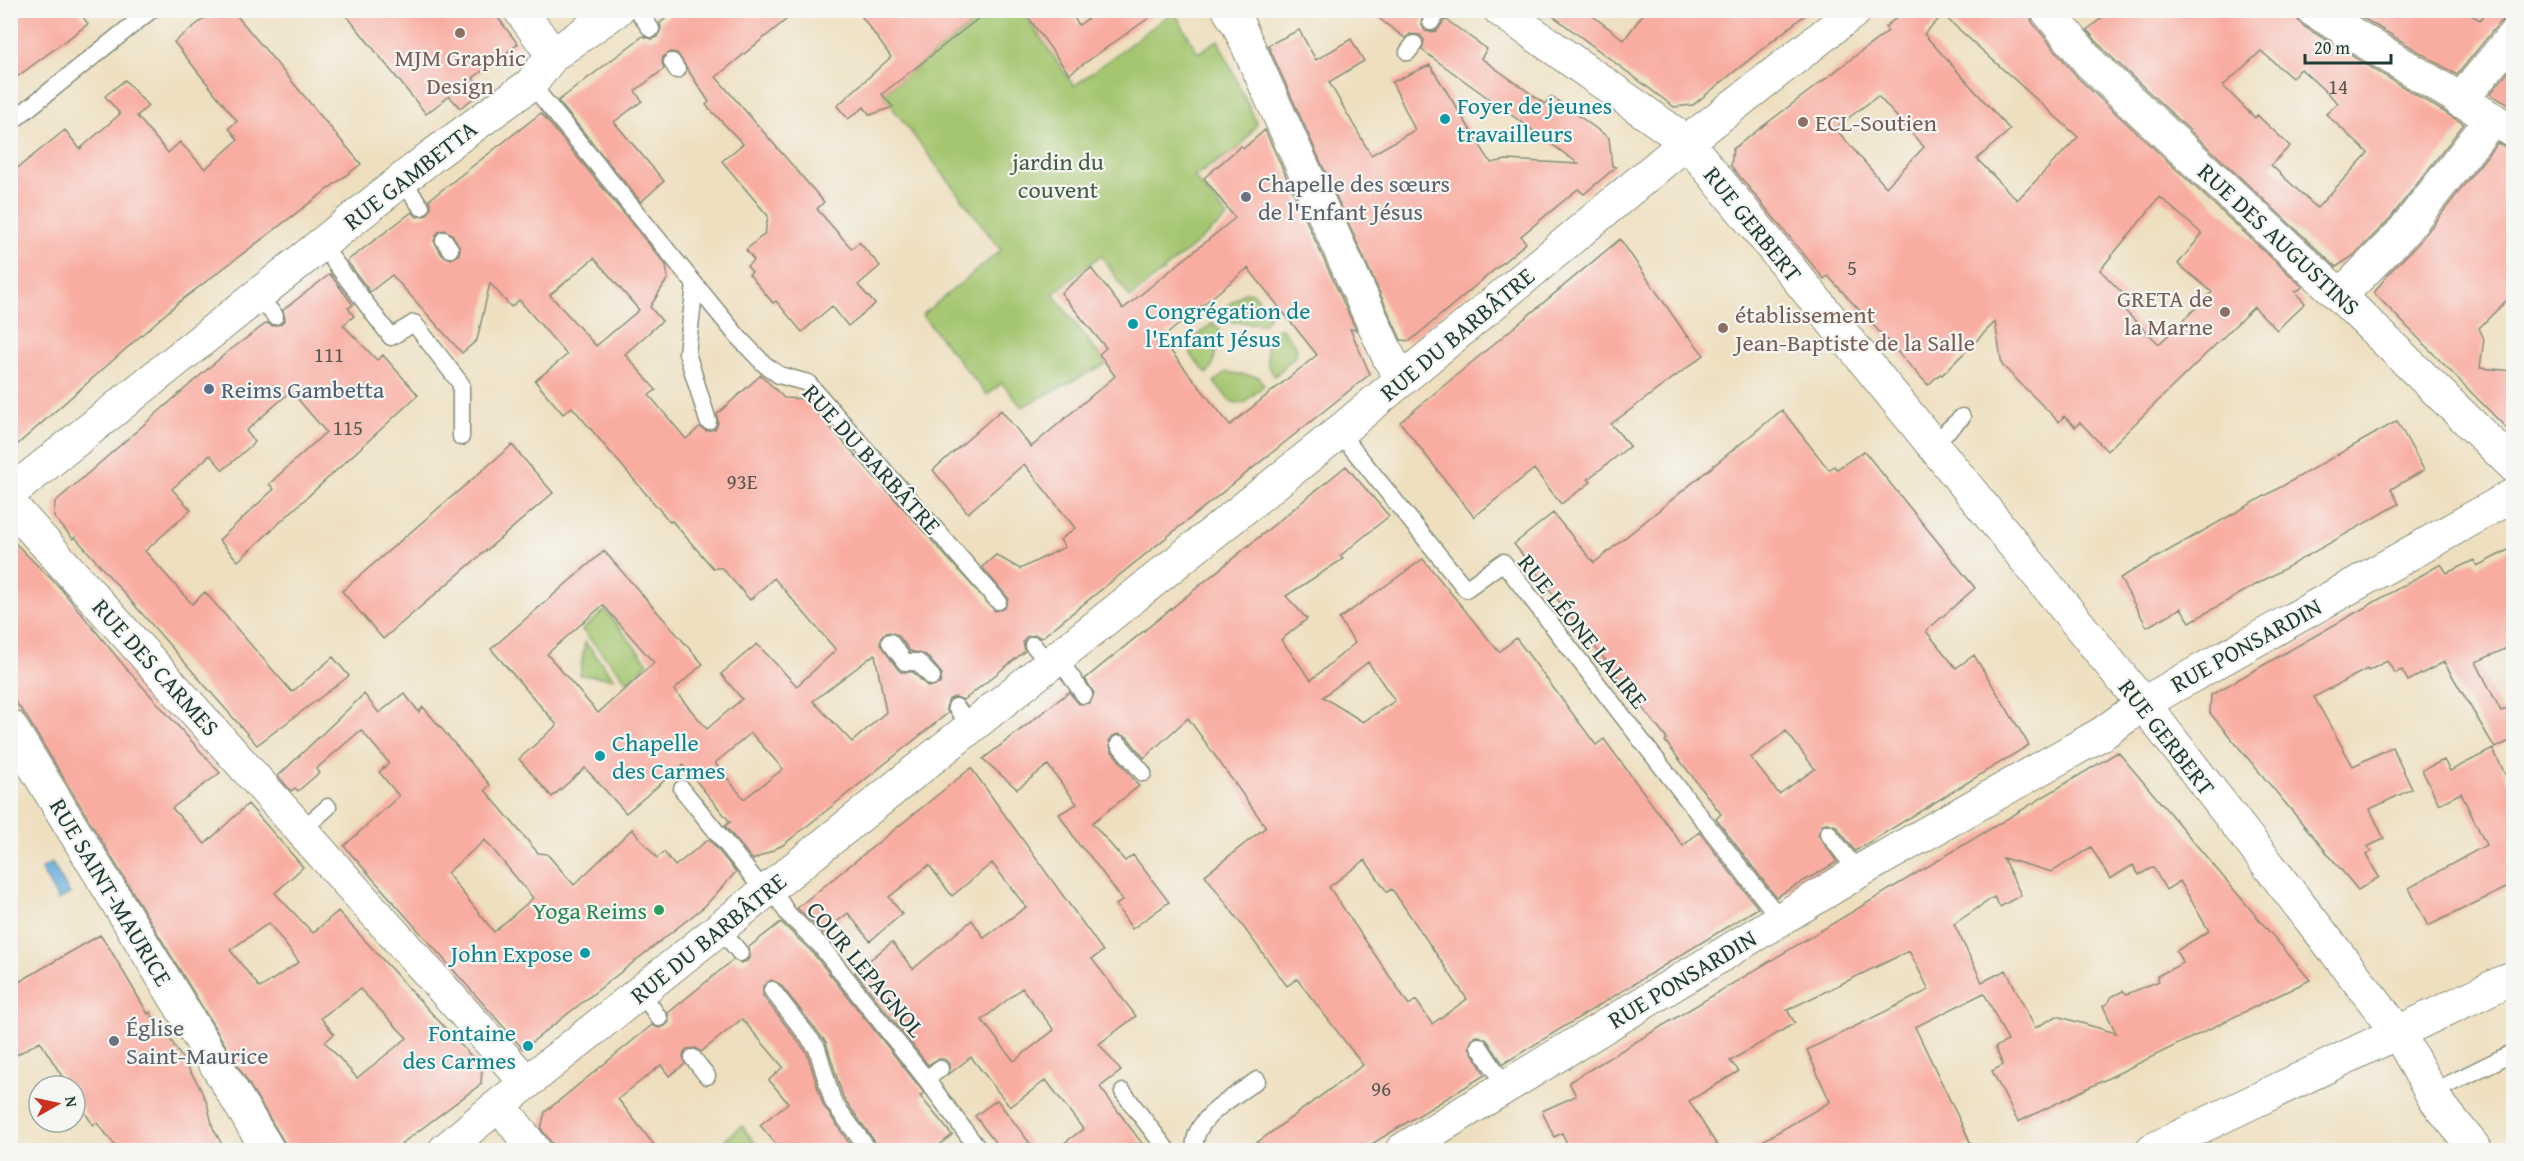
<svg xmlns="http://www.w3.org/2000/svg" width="2524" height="1161" font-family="'Gentium Book Plus',serif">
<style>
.green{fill:#a4c66f;stroke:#628252;stroke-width:1.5}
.water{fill:#61aad9;stroke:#407486;stroke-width:1.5}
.building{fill:#f9aca0;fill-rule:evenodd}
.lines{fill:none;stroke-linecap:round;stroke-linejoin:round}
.lane-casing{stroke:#868e7a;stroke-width:19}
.street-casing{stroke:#868e7a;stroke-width:35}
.secondary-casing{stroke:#868e7a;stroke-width:35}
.lane{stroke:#fff;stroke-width:16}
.street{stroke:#fff;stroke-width:33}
.secondary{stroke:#fff;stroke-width:33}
.education-dot{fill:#8d6e63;stroke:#f6f6f2;stroke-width:2}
.culture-dot{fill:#0f9aa8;stroke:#f6f6f2;stroke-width:2}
.worship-dot{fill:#6b7280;stroke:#f6f6f2;stroke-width:2}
.service-dot{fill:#5c6f8a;stroke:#f6f6f2;stroke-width:2}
.leisure-dot{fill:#2e9e5b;stroke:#f6f6f2;stroke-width:2}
.labels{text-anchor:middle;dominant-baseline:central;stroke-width:4.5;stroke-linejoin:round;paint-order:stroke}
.number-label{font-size:21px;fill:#56594f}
.education-label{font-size:24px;fill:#785e54;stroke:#f6f6f2;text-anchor:start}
.culture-label{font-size:24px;fill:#0d838f;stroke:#f6f6f2;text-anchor:start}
.park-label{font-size:24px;fill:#405f43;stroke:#f6f6f2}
.street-label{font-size:24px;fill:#1f3d34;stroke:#f6f6f2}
.worship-label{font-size:24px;fill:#5b616d;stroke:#f6f6f2;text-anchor:start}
.service-label{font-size:24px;fill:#4e5e75;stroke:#f6f6f2;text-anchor:start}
.leisure-label{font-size:24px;fill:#27864d;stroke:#f6f6f2;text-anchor:end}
</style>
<rect width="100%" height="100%" fill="#f6f6f2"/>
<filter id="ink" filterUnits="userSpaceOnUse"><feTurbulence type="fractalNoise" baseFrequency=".0167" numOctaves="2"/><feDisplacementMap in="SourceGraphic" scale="12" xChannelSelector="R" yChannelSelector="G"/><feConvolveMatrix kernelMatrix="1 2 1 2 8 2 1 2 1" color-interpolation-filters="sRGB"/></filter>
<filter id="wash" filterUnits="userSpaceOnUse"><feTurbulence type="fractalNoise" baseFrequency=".008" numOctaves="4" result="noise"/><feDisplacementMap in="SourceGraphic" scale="24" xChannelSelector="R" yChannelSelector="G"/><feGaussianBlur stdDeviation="1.35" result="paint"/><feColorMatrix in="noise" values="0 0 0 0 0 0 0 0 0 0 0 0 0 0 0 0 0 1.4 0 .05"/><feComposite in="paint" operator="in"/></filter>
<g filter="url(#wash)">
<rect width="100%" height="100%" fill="#eedfbf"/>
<path class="green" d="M 989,11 L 1022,11 L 1074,86 L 1174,11 L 1198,53 L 1218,40 L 1257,124 L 1241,146 L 1194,177 L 1228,217 L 1130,298 L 1101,255 L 1053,294 L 1106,364 L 1022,407 L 1002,383 L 987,395 L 922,315 L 1001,250 L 882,94 Z
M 1245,292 L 1254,293 L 1270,315 L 1263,324 L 1231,322 L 1221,311 Z
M 1213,323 L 1220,330 L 1213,365 L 1207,374 L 1191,355 L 1191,341 Z
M 1281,327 L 1297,348 L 1296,355 L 1275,376 L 1268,366 L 1266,337 Z
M 1226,372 L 1259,377 L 1264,385 L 1243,404 L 1231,402 L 1214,382 Z
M 605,610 L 648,663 L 628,682 L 582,630 Z
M 585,642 L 614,678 L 580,675 Z
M 742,1126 L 760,1150 L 729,1150 L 722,1142 Z"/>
<path class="water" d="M 52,863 L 70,894 L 58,900 L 41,869 Z"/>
<g id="blocks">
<path class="building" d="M 10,10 L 78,10 L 88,24 L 10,82 Z
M 215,10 L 232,10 L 361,164 L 179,302 L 10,451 L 10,174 L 65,130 L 80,149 L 120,114 L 105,96 L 125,80 L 148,106 L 137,116 L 168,153 L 180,142 L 205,169 L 238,140 L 229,128 L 237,121 L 174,42 Z
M 342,10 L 492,10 L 518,44 L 473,78 L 483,91 L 460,108 L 449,96 L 426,114 Z
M 676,10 L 798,10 L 716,77 L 824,202 L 817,209 L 852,249 L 859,242 L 880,266 L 858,285 L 875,304 L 848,326 L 832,306 L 802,332 L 776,301 L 773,303 L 749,274 L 752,272 L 747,266 L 754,260 L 746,250 L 765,233 L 768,216 L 722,161 L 743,144 L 706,105 L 709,102 L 677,53 L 671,52 L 663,57 L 662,63 L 664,69 L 635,91 L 642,101 L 614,122 L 664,181 L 641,202 L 558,101 L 643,36 L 652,39 L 658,37 L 661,28 L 660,23 Z
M 857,10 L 989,10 L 882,94 L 893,107 L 870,115 L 864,107 L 848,119 L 837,106 L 891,57 Z
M 1023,10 L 1068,10 L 1079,25 L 1100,10 L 1160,10 L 1069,74 Z
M 1368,10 L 1426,10 L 1421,23 L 1425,31 L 1430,32 L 1437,31 L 1445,19 L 1487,49 L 1481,58 L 1545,104 L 1551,96 L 1609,138 L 1612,166 L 1616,167 L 1584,194 L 1578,189 L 1521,236 L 1526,243 L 1410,341 L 1401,340 L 1268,45 L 1299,30 L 1316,60 L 1351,39 L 1364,61 L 1329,82 L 1371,155 L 1415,130 L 1392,82 L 1430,65 L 1491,163 L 1506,160 L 1579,164 L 1422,50 L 1424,40 L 1420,35 L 1410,34 L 1405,38 Z
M 1545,10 L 1585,10 L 1624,40 L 1646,10 L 1811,10 L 1693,105 L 1674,107 Z
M 1906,10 L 2029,10 L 2032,22 L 2078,78 L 2303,287 L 2295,292 L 2305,303 L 2277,330 L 2254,307 L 2107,451 L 2080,422 L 2075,427 L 2064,416 L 2059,422 L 2002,365 L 1995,322 L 1942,375 L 1940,374 L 1928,385 L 1828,276 L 1824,279 L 1731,166 L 1733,149 L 1888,31 L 1885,27 ZM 1943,15 L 2078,137 L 2017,200 L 1977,159 L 2010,130 L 1924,34 ZM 1878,96 L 1924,147 L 1886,187 L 1835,128 ZM 2160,197 L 2202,234 L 2178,264 L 2212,292 L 2159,344 L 2124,310 L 2130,301 L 2100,270 Z
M 2111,10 L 2294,10 L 2297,19 L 2303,26 L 2464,124 L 2388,221 L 2353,256 L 2336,267 L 2105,51 L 2087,30 ZM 2261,51 L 2292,78 L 2301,69 L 2338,103 L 2326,114 L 2368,153 L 2317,208 L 2271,165 L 2290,146 L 2257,115 L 2255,118 L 2223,86 Z
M 2350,10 L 2463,10 L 2480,20 L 2488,10 L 2514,10 L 2514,17 L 2507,18 L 2499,23 L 2457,75 Z
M 2514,65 L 2514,108 L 2490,94 Z
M 541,113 L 666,265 L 668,278 L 650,307 L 662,321 L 625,354 L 656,390 L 649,395 L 686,439 L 700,427 L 706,431 L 715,429 L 718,423 L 717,414 L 761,375 L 784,398 L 805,399 L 995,611 L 1005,608 L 1008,598 L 982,567 L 996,555 L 1020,569 L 1065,547 L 1060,540 L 1075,528 L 1024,464 L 968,513 L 933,470 L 1001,410 L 1031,447 L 1115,376 L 1099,354 L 1106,348 L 1061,293 L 1091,268 L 1123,309 L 1235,218 L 1204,178 L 1241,146 L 1244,148 L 1265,130 L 1356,330 L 1350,329 L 1370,374 L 1041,638 L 1036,635 L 1026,637 L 1023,642 L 1025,651 L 964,700 L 955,697 L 949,699 L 946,708 L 948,713 L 826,811 L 783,845 L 753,860 L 725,826 L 730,822 L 683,765 L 626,813 L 585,768 L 552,797 L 519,759 L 557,725 L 491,649 L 604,551 L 703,664 L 674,690 L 707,729 L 742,699 L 721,674 L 757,644 L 797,686 L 836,650 L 774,578 L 750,600 L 722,568 L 713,568 L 672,521 L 670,522 L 572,407 L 563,414 L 535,381 L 567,355 L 519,300 L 511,307 L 490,283 L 477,340 L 462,353 L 392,275 L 370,292 L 347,261 L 412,212 L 417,217 L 427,215 L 431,207 L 429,200 ZM 444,230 L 452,234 L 460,248 L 459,254 L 451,259 L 442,255 L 434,241 L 438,232 ZM 594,258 L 639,310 L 596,346 L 550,295 ZM 1248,268 L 1317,355 L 1230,425 L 1161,339 ZM 603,605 L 654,663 L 598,713 L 547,654 ZM 889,632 L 898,635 L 910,651 L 926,655 L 942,674 L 940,684 L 928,687 L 913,672 L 901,672 L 897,668 L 880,644 L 883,634 ZM 875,654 L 886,712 L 852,742 L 813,701 ZM 751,733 L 783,769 L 744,799 L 715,763 Z
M 2497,143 L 2514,151 L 2514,293 L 2479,328 L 2484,339 L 2480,368 L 2514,371 L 2514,436 L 2374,293 L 2388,274 L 2417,245 Z
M 1620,239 L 1687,336 L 1688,335 L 1704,355 L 1611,424 L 1630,446 L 1588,479 L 1591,482 L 1561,504 L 1534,469 L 1474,517 L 1400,422 Z
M 330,274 L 353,305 L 348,308 L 354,316 L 343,325 L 377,360 L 383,355 L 418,395 L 238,561 L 219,540 L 274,489 L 269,484 L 326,432 L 291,391 L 246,431 L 255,442 L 223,470 L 210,455 L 172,489 L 191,510 L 145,551 L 192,604 L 205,592 L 292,692 L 333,657 L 349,676 L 257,745 L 75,537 L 73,539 L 54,517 L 55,502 L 226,353 L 267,323 L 272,326 L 281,324 L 285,319 L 283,310 Z
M 1782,410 L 1829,470 L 1834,466 L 1837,469 L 1864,451 L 1975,588 L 1926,631 L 1956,668 L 1974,655 L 2029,745 L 1855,851 L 1836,826 L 1827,823 L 1822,824 L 1818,835 L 1837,862 L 1776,897 L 1716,819 L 1721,814 L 1665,741 L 1667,739 L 1514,544 L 1553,513 L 1594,563 ZM 1786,731 L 1815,769 L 1779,794 L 1751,758 Z
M 2397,421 L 2424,470 L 2391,489 L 2399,504 L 2190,622 L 2181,608 L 2147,627 L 2120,578 Z
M 512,445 L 553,493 L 383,639 L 342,591 Z
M 1346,466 L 1389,516 L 1340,556 L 1343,559 L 1286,596 L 1307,619 L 1281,640 L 1311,680 L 1355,643 L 1339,619 L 1423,559 L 1499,652 L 1516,638 L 1596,745 L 1604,739 L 1683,846 L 1699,832 L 1758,908 L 1503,1064 L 1487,1040 L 1479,1036 L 1474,1037 L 1469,1047 L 1485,1075 L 1362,1150 L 1247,1150 L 1363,1065 L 1297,979 L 1287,986 L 1205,875 L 1266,827 L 1188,718 L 1144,758 L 1127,737 L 1118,734 L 1113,736 L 1109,741 L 1111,750 L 1139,786 L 1092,823 L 1125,861 L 1133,855 L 1169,902 L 1132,929 L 1116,905 L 1123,900 L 1089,855 L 1079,845 L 1059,814 L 1077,804 L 1048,765 L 1017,789 L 983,759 L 1069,692 L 1079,704 L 1090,703 L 1094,693 L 1085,679 ZM 1368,662 L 1395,701 L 1363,722 L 1323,697 ZM 1365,860 L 1387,892 L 1392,889 L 1467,999 L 1432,1024 L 1416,1000 L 1409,1005 L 1329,887 Z
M 10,538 L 62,590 L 125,667 L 220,773 L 172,808 L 205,844 L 248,804 L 303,867 L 275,893 L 313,933 L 338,911 L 482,1068 L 481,1084 L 393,1150 L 290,1150 L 284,1142 L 26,716 L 10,695 ZM 269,923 L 299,962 L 260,988 L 230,950 ZM 360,989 L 407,1038 L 357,1078 L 325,1042 L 334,1034 L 321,1018 Z
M 2514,547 L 2514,645 L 2476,662 L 2501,711 L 2514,706 L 2514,739 L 2495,748 L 2444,662 L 2408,681 L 2402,670 L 2395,673 L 2387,661 L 2368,671 L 2367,669 L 2314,697 L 2353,766 L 2392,747 L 2412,789 L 2370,809 L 2384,839 L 2367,847 L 2372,851 L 2366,855 L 2379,877 L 2358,890 L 2210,713 L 2211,695 L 2441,564 L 2447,573 L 2474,560 L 2477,566 Z
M 404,693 L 419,712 L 423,707 L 490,785 L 485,790 L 538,853 L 547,854 L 574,885 L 632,829 L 657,858 L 664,852 L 675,866 L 709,839 L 736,872 L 705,906 L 523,1049 L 344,846 L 399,796 L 379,772 L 389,763 L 361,730 L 316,769 L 319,773 L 298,791 L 295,788 L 291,791 L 278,776 L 364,694 L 379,713 ZM 485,840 L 533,898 L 494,932 L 447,873 Z
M 2493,749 L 2514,793 L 2514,884 L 2428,926 L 2409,888 L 2486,845 L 2461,793 L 2439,804 L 2422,770 L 2444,760 L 2450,771 Z
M 2118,752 L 2310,980 L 2018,1122 L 1992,1071 L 2003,1065 L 1995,1047 L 2008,1041 L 1984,993 L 1915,1027 L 1971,1144 L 1958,1150 L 1747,1150 L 1830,1102 L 1807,1050 L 1929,990 L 1909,951 L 1787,1010 L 1795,1023 L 1730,1061 L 1739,1071 L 1689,1101 L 1720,1150 L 1570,1150 L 1562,1133 L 1554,1137 L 1542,1111 L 1576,1096 L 1569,1082 ZM 2091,847 L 2110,879 L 2133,865 L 2139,875 L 2153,867 L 2166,890 L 2180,881 L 2209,931 L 2176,951 L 2183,963 L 2157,976 L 2159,981 L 2127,994 L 2123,991 L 2111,997 L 2109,1002 L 2103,1006 L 2116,1033 L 2057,1016 L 2035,1028 L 2006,970 L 1982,982 L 1954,924 L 1994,897 L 2000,907 L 2021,895 L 2003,858 L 2052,872 Z
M 971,768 L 1103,951 L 1092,959 L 1136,1016 L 1099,1044 L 1121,1071 L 1100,1087 L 1147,1150 L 1055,1150 L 1083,1129 L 1046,1080 L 1010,1107 L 971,1057 L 949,1074 L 949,1063 L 944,1059 L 938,1059 L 928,1065 L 855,972 L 892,942 L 913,969 L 972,920 L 984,938 L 1026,907 L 992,863 L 952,896 L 929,865 L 889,897 L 902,914 L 870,941 L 848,913 L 823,933 L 797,908 ZM 1022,988 L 1054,1030 L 1014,1061 L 982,1020 Z
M 781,922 L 812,952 L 918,1085 L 924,1093 L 920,1096 L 952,1135 L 933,1150 L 877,1150 L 875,1142 L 843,1097 L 826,1042 L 780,984 L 771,980 L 763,986 L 763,996 L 807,1053 L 823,1105 L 854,1150 L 781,1150 L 760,1125 L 788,1103 L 769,1080 L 783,1067 L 742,1019 L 701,1052 L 696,1048 L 687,1049 L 683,1055 L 685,1064 L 669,1076 L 661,1065 L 618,1099 L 658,1150 L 557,1150 L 541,1129 L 545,1112 L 652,1025 L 659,1028 L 665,1026 L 669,1022 L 668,1013 L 733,960 L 741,963 L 747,961 L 750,956 L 749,947 Z
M 100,935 L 110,949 L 148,1014 L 150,1012 L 158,1027 L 169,1037 L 198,1084 L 207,1103 L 213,1128 L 225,1150 L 119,1150 L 97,1123 L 93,1125 L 75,1097 L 75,1086 L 68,1086 L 40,1041 L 10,1059 L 10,987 Z
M 997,1100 L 1035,1150 L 1001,1150 L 975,1116 Z"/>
</g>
</g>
<g filter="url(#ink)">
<use href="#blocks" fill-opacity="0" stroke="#868e7a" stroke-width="1.5"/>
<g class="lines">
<g class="lane-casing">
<path id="lane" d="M 637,10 L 651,29
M 1431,22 L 1438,10
M 1408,52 L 1414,44
M 672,62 L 677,70
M 531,84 L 739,338 L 764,364 L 779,375 L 808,383 L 998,601
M 10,123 L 151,10
M 402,180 L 421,207
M 444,240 L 450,249
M 321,244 L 391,337 L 414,323 L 461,384 L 461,437
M 695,284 L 687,353 L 708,421
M 257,295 L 275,316
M 1339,432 L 1466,589 L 1503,562 L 1780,919
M 1932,445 L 1962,417
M 890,642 L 905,662 L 918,662 L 932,677
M 1033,645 L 1050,664
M 1058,658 L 1084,695
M 956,707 L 972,727
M 1119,744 L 1143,773
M 682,789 L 765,892
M 302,830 L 328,807
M 1828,833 L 1858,872
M 771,888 L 788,914 L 820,945 L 854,988 L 926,1079 L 979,1150
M 720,928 L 740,953
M 772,990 L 817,1048 L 833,1102 L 867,1148 L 864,1150
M 641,992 L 659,1018
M 1479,1046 L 1506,1087
M 693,1058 L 707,1076
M 926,1079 L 940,1069
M 1123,1092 L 1167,1150
M 2431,1093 L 2514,1052
M 1195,1150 C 1190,1119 1235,1097 1257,1080"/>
</g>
<g class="street-casing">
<path id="street" d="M 520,10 L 553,55
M 1229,10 L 1238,24 L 1390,360 L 1403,378
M 2047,10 L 2091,64 L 2340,296 L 2514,466
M 2313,10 L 2514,132
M 2460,101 L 2514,35
M 2340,296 L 2402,233 L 2492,119
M 10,493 L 432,156 L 531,84 L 553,55 L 617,10
M 10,504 L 527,1083
M 10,726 L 268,1150
M 2398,1032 L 2434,1098 L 2476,1150
M 500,1105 L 534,1150
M 445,1150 L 479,1121 L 1339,432 L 1687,142 L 1856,10
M 1402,1150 L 1858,872 L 2103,733 L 2143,704 L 2172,687 L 2514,495"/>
</g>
<g class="secondary-casing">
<path id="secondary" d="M 1500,10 L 1687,142 L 2152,715 L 2398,1032
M 2152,1150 L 2514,977"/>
</g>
<use href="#lane" class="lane"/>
<use href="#street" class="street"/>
<use href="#secondary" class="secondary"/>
</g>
</g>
<g class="education-dot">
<circle cx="460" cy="33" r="6"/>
<circle cx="1803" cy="122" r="6"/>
<circle cx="2225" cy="312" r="6"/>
<circle cx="1723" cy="328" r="6"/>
</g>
<g class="culture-dot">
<circle cx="1445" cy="119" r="6"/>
<circle cx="1133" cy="324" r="6"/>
<circle cx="600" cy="756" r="6"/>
<circle cx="585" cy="953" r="6"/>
<circle cx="528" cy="1046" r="6"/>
</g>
<g class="worship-dot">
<circle cx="1246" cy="197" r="6"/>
<circle cx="114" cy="1041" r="6"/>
</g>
<circle class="service-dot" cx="209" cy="389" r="6"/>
<circle class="leisure-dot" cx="659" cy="910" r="6"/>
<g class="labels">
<g class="number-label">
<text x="2338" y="86">14</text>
<text x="1852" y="267">5</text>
<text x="329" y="354">111</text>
<text x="348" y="427">115</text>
<text x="742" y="481">93E</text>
<text x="1381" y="1088">96</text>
</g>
<g class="education-label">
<text x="460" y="57" text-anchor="middle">MJM Graphic<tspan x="460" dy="28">Design</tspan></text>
<text x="1815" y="122">ECL-Soutien</text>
<text x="2213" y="298" text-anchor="end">GRETA de<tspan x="2213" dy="28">la Marne</tspan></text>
<text x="1735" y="314">établissement<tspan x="1735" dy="28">Jean-Baptiste de la Salle</tspan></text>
</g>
<g class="culture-label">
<text x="1457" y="105">Foyer de jeunes<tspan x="1457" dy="28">travailleurs</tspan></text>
<text x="1145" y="310">Congrégation de<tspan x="1145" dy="28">l'Enfant Jésus</tspan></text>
<text x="612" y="742">Chapelle<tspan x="612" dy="28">des Carmes</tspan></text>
<text x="573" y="953" text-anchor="end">John Expose</text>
<text x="516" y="1032" text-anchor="end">Fontaine<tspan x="516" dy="28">des Carmes</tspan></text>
</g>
<g class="park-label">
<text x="1058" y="161">jardin du<tspan x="1058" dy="28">couvent</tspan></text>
</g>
<g class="street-label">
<text transform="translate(410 175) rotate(-38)">RUE GAMBETTA</text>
<text transform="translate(1753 224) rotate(51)">RUE GERBERT</text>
<text transform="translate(2279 239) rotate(43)">RUE DES AUGUSTINS</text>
<text transform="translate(1457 334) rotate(-40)">RUE DU BARBÂTRE</text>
<text transform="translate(872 459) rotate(48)">RUE DU BARBÂTRE</text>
<text transform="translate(1583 631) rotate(51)">RUE LÉONE LALIRE</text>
<text transform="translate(2246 645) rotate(-29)">RUE PONSARDIN</text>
<text transform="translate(156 667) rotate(48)">RUE DES CARMES</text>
<text transform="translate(2167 737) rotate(52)">RUE GERBERT</text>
<text transform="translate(111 892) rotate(59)">RUE SAINT-MAURICE</text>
<text transform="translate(708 938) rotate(-39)">RUE DU BARBÂTRE</text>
<text transform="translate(866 969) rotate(50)">COUR LEPAGNOL</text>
<text transform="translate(1682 979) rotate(-31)">RUE PONSARDIN</text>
</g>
<g class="worship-label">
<text x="1258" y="183">Chapelle des sœurs<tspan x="1258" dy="28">de l'Enfant Jésus</tspan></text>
<text x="126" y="1027">Église<tspan x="126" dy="28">Saint-Maurice</tspan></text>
</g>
<g class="service-label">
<text x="221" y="389">Reims Gambetta</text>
</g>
<g class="leisure-label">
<text x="647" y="910">Yoga Reims</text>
</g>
</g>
<rect width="2524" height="1161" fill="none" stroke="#f6f6f2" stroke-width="36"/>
<g transform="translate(57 1104) rotate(81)"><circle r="28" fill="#f6f6f2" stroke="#a0aca6" stroke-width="1.5"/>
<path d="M0-4.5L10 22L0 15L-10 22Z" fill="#c8321e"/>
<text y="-9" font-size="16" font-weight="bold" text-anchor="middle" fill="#1f3d34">N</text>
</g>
<path d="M2305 54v9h86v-9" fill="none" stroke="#1f3d34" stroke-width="3"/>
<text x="2314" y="54" font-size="18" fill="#1f3d34" stroke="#f6f6f2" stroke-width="4.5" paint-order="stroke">20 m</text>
</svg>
